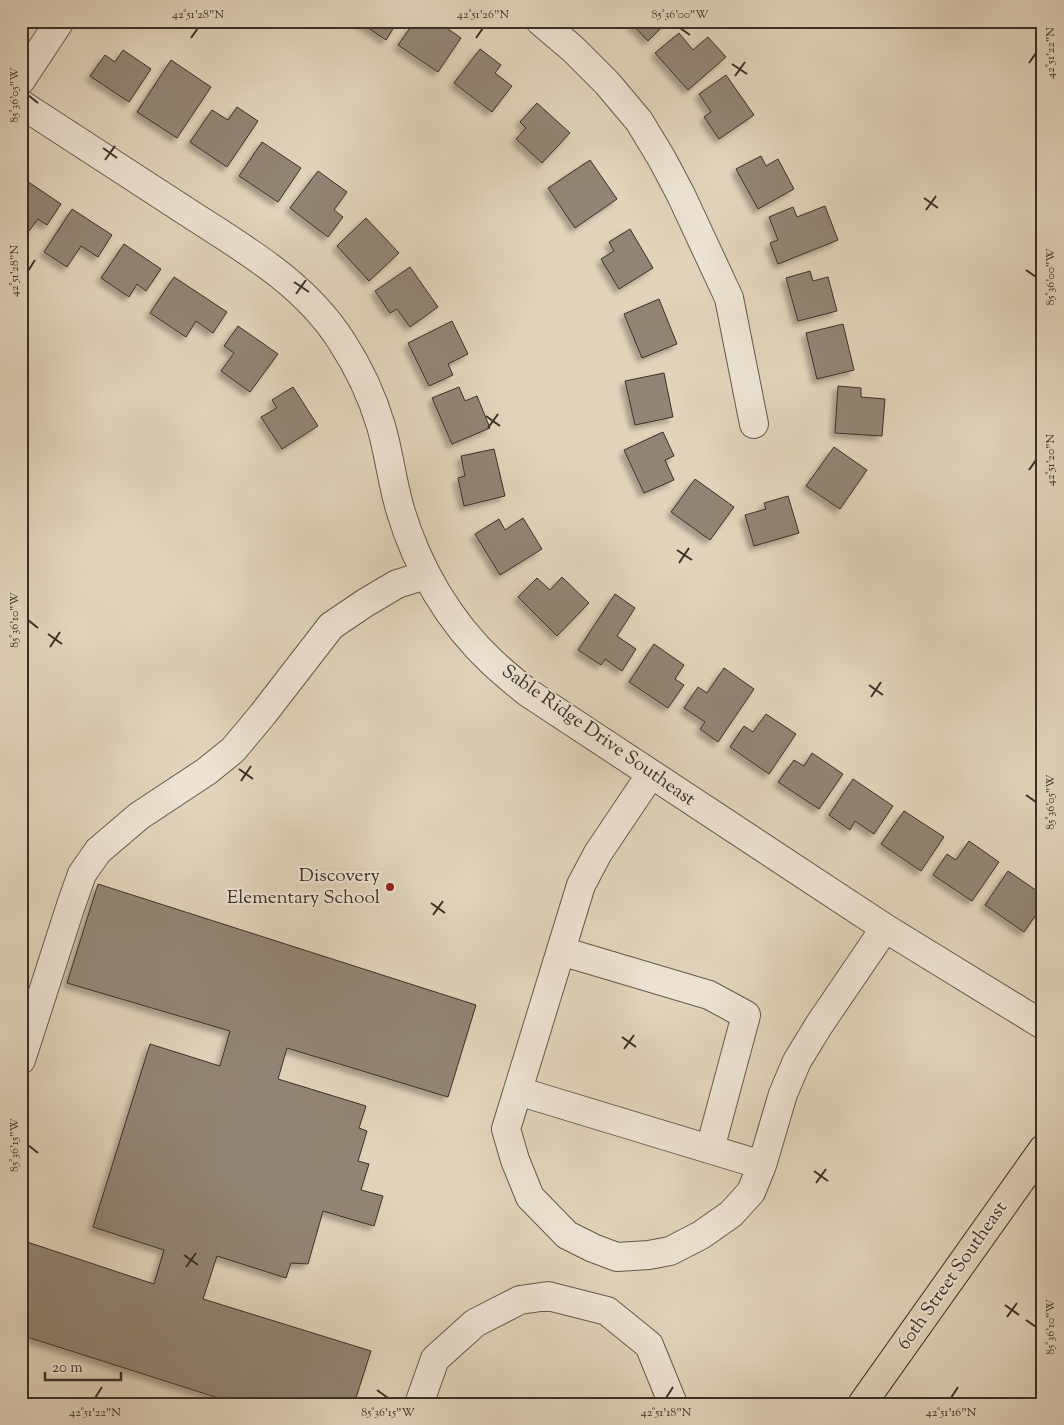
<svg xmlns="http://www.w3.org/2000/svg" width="1064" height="1425" font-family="'Sorts Mill Goudy',serif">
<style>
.building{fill:#918574;stroke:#3a3027;filter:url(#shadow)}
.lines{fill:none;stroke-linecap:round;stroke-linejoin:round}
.minor-casing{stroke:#64594c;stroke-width:30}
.major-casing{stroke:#3a3027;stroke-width:30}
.minor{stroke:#ece3d3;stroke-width:28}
.major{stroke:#e1d4bb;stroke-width:28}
.ticks{fill:none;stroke:#3a3027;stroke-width:2}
.poi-dot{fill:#8f2418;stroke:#ece3d3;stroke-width:2}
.labels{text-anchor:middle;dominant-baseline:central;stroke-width:4;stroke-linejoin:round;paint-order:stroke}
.street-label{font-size:19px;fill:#3a3027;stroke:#ece3d3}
.poi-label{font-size:19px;fill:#3a3027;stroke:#ece3d3;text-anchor:end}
.neatline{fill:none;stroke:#3a3027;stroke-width:2}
.ticks-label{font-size:12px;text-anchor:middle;fill:#3a3027}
</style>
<defs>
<filter id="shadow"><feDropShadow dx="-4.5" dy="4.5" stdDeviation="2.5" flood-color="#0004"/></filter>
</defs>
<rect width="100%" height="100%" fill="#e1d4bb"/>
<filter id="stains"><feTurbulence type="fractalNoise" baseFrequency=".004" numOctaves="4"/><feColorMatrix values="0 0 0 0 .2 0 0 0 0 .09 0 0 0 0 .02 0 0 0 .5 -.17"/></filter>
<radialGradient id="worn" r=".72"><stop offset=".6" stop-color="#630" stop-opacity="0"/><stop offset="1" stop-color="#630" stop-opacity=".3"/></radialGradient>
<path class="building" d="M 358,21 L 398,21 L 386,40 Z
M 415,21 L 437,21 L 461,38 L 438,72 L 398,45 Z
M 629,21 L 668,21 L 648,41 Z
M 679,33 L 693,50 L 708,37 L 726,57 L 688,90 L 655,53 Z
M 480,49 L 501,65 L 495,73 L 512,86 L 492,112 L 454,83 Z
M 123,50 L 151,69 L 129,102 L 90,76 L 105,55 L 115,62 Z
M 171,60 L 211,87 L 177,138 L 137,112 Z
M 726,75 L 754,115 L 719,139 L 704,117 L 711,112 L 699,94 Z
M 537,103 L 570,133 L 542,163 L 516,139 L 526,128 L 520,122 Z
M 237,107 L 258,121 L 227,167 L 190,142 L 212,110 L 228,120 Z
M 262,142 L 301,168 L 278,202 L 239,176 Z
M 761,156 L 766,166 L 778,159 L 794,189 L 758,209 L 736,169 Z
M 590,160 L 617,199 L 575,228 L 548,188 Z
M 318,171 L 347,192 L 334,210 L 343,217 L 328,237 L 290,208 Z
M 24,179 L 61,204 L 47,225 L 38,219 L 29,231 L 21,226 L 21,183 Z
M 825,206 L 838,240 L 778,264 L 770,243 L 778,240 L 769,217 L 793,207 L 797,217 Z
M 72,209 L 112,235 L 98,257 L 81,246 L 67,267 L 44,252 Z
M 366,218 L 399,253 L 369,281 L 337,246 Z
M 630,229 L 653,268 L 619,289 L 601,259 L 614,251 L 609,242 Z
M 124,244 L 161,269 L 146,291 L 137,284 L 129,297 L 101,278 Z
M 410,267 L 438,307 L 410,327 L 397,309 L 390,313 L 375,291 Z
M 810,271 L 813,281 L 828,277 L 837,311 L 798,321 L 786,278 Z
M 174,277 L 227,312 L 213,333 L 196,321 L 186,337 L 150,313 Z
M 659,299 L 677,344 L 642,358 L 624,314 Z
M 452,321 L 468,354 L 448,364 L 453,375 L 429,386 L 408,343 Z
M 843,324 L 854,370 L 817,379 L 806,333 Z
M 238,326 L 278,354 L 250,392 L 221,371 L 234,353 L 224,346 Z
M 664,373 L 673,417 L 635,425 L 625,381 Z
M 838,386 L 861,388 L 861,397 L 885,399 L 882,436 L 835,433 Z
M 293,387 L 318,426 L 282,449 L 261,417 L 277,408 L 272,400 Z
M 459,387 L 465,401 L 477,396 L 490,428 L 452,444 L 432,398 Z
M 663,432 L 674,456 L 665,460 L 674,480 L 644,493 L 624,450 Z
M 834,447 L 867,470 L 840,509 L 806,486 Z
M 494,449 L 505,496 L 464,506 L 458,478 L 465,476 L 461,456 Z
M 695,479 L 734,507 L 710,540 L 671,512 Z
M 788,496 L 799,533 L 754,546 L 745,515 L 766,509 L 764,503 Z
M 523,518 L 542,549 L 500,575 L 475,534 L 499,519 L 505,530 Z
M 562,577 L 589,603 L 557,636 L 518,597 L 537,578 L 550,590 Z
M 615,594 L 635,608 L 617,636 L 636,649 L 622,671 L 605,659 L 601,665 L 578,650 Z
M 654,644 L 684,665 L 675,679 L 684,685 L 668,708 L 629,682 Z
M 724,668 L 754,689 L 718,742 L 700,729 L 705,722 L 684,708 L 698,687 L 707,693 Z
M 766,714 L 796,734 L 769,774 L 730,747 L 744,726 L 753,732 Z
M 812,753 L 843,774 L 819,809 L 778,782 L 794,760 L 804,766 Z
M 853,779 L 893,806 L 874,834 L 855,821 L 850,830 L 829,815 Z
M 904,811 L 944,837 L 921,871 L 881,844 Z
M 969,841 L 999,862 L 972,901 L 933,875 L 947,854 L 956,860 Z
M 1008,871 L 1043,895 L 1043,905 L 1024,932 L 985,905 Z
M 98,884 L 476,1005 L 448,1097 L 287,1048 L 278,1079 L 366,1106 L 359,1128 L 367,1131 L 358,1161 L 369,1164 L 361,1190 L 383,1196 L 374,1226 L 323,1211 L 308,1264 L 291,1263 L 286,1278 L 217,1256 L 203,1299 L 371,1351 L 354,1404 L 237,1404 L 21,1335 L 21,1240 L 154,1284 L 164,1250 L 93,1227 L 150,1044 L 220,1066 L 230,1031 L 67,983 Z"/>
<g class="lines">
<g class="minor-casing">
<path id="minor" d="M 540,21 L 573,49 L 607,83 L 639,121 L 662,159 L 681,195 L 729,298 L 754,424
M 21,80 L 60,21
M 21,104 C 74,138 126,172 178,206 C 237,245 303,280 342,342 C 359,368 372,396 381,426 C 389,453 392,482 400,509 C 417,567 449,622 493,663 C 504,673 516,683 527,692 L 885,928 L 1043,1025
M 651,774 L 598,853 L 581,885 L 506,1129 L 515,1160 L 530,1197 L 567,1235 L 593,1248 L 617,1257 L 649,1255 L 670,1251 L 701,1235 L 731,1214 L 751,1192 L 762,1165 L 783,1094 L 797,1061 L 819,1025 L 885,928
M 561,951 L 709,995 L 746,1015 L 710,1149
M 21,1060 L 71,905 L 82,874 L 98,851 L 139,816 L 207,771 L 233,750 L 263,714 L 331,626 L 365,603 L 397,584 L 426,575
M 518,1091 L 762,1165
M 419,1404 L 435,1359 L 475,1323 L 520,1300 L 548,1296 L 607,1311 L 649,1345 L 673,1404"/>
</g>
<g class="major-casing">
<path id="major" d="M 862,1404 L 1043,1149"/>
</g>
<use href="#minor" class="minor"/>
<use href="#major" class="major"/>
</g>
<path class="ticks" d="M 680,28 L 690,35M 191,38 L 198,28M 476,38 L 483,28M 1029,63 L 1036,53M 732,64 L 747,74M 735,76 L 745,62M 28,95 L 38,103M 103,148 L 117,158M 105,160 L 115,146M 924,198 L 938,208M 926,210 L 936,196M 1026,270 L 1036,277M 28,271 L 35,260M 294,282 L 309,292M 296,294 L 306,280M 486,416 L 500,426M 488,428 L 498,414M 1029,470 L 1036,460M 677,550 L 692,560M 679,563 L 689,548M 28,620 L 38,628M 48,634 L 62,644M 50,647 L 60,632M 869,685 L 883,695M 871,697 L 881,682M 239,769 L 253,779M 241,781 L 251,766M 1026,795 L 1036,802M 431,903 L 445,913M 433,915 L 443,901M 622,1037 L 636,1047M 624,1049 L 634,1035M 28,1145 L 38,1153M 814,1171 L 828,1181M 816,1183 L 826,1169M 184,1255 L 198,1265M 186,1267 L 196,1253M 1005,1305 L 1019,1315M 1007,1317 L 1017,1303M 1026,1320 L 1036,1327M 377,1390 L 388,1398M 95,1398 L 102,1387M 666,1398 L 673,1387M 951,1398 L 958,1387"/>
<circle class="poi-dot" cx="390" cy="887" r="5"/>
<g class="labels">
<g class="street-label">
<text transform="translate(598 736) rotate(35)">Sable Ridge Drive Southeast</text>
<text transform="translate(953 1276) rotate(-55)">60th Street Southeast</text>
</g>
<g class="poi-label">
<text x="380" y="876">Discovery<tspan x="380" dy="22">Elementary School</tspan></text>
</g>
</g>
<rect width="1064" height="1425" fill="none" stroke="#e1d4bb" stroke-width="55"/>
<path d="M45 1372v8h76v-8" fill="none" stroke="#3a3027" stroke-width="2.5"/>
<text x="52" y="1372" font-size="15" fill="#3a3027" stroke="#ece3d3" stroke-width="4" paint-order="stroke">20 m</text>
<rect x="28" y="28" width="1008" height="1370" class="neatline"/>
<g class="ticks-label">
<text x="198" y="18">42°51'28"N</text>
<text x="483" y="18">42°51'26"N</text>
<text x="680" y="18">85°36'00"W</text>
<text transform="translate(1050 53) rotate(-90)" y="4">42°51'22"N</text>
<text transform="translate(14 95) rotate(-90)" y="4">85°36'05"W</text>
<text transform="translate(14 271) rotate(-90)" y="4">42°51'28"N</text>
<text transform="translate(1050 277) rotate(-90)" y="4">85°36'00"W</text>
<text transform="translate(1050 460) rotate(-90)" y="4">42°51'20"N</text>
<text transform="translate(14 620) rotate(-90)" y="4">85°36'10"W</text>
<text transform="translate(1050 802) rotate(-90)" y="4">85°36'05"W</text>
<text transform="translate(14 1145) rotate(-90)" y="4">85°36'15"W</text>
<text transform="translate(1050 1327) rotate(-90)" y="4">85°36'10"W</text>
<text x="95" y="1416">42°51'22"N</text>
<text x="388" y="1416">85°36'15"W</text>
<text x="666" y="1416">42°51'18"N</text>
<text x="951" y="1416">42°51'16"N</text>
</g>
<rect width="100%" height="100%" filter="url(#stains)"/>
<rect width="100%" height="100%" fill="url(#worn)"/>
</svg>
